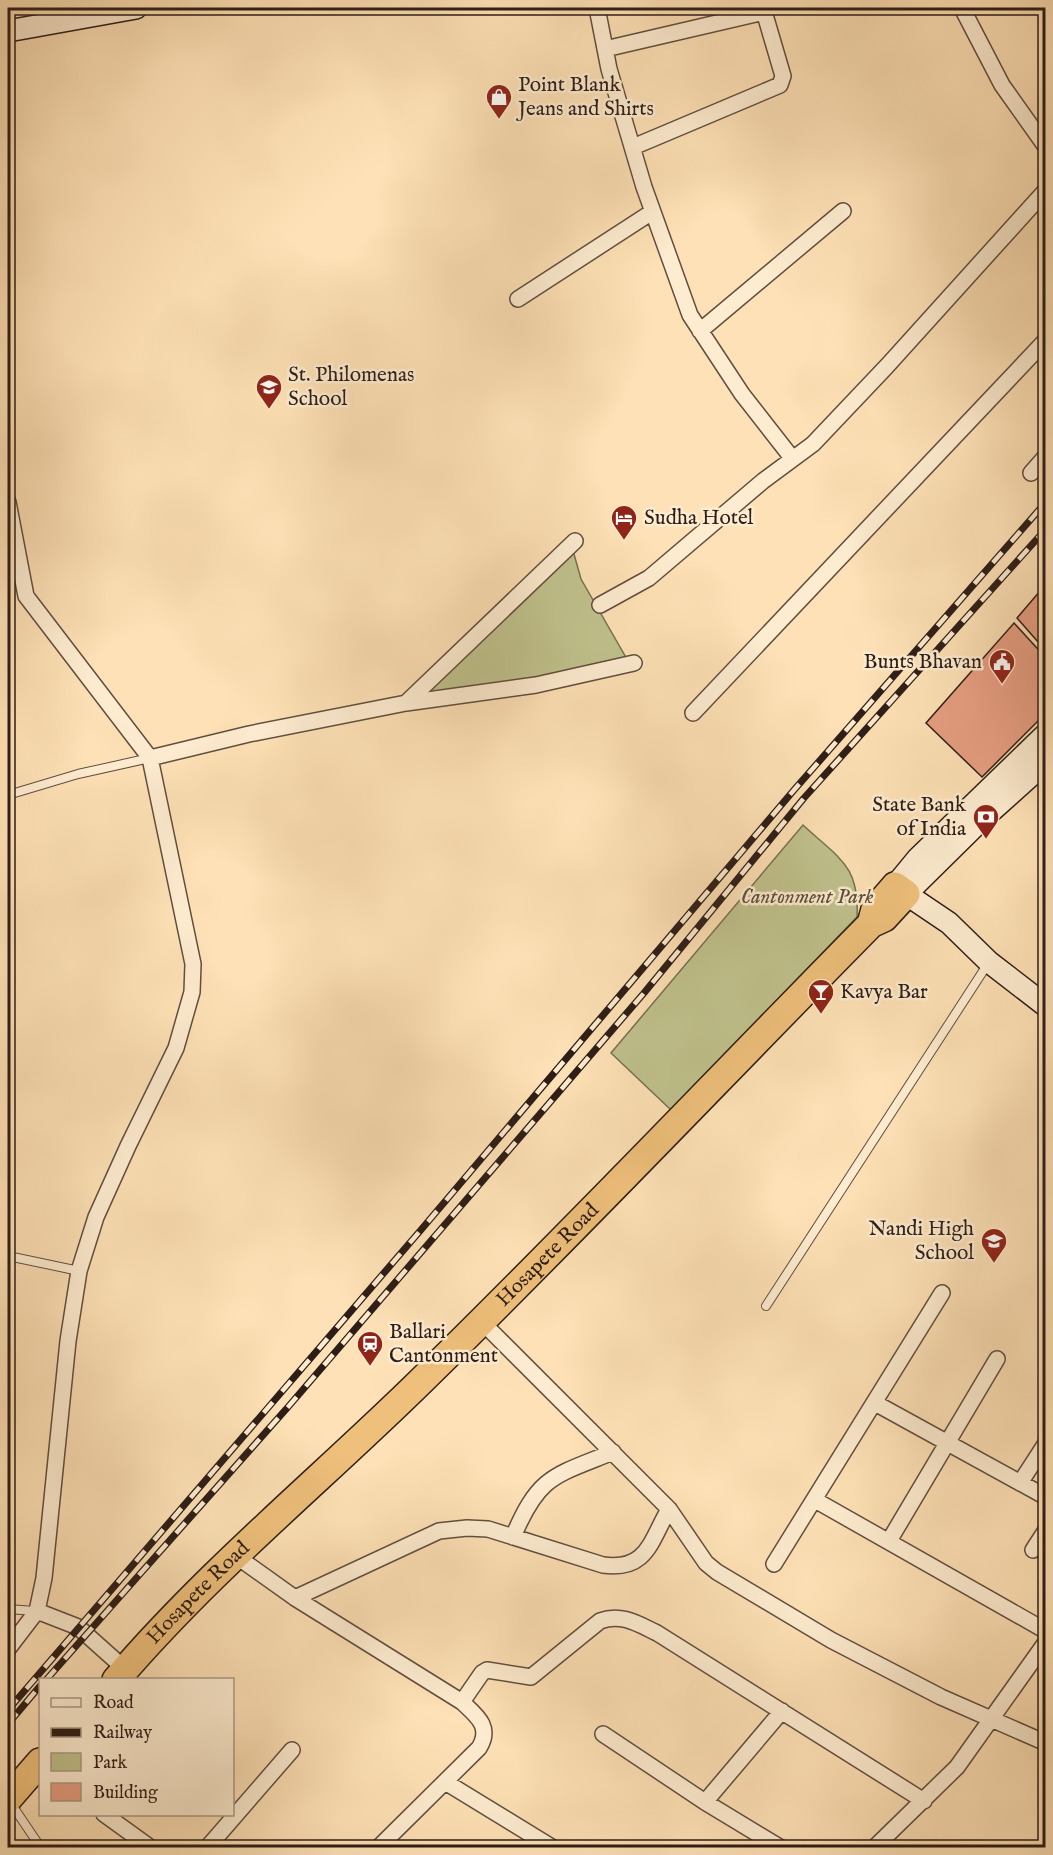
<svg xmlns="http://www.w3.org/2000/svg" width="1053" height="1855" font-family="'IM FELL English',serif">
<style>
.green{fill:#c0c28d;stroke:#767052;stroke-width:1.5}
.building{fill:#e89e82;stroke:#2d1d17;stroke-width:1.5}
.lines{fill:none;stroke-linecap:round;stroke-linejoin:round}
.lane-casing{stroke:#614e3f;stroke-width:10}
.street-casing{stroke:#614e3f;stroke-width:18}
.secondary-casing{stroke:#2d1d17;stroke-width:24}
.highway-casing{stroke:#2d1d17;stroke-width:30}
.lane{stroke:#feecd0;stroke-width:8}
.street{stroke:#feecd0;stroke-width:15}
.secondary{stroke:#feecd0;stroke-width:21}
.highway{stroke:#efc07b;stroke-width:27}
.rail-casing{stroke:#2d1d17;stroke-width:7}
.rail{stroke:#feecd0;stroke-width:4.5;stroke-dasharray:14;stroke-linecap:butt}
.labels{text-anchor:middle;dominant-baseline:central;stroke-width:5;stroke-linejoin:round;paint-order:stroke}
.poi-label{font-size:21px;fill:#2d1d17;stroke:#feecd0;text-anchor:start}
.park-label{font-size:21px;font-style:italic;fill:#594f3a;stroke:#feecd0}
.street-label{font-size:21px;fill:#2d1d17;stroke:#feecd0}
</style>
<rect width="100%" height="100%" fill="#fee1b6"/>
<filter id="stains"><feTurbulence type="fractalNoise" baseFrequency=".00333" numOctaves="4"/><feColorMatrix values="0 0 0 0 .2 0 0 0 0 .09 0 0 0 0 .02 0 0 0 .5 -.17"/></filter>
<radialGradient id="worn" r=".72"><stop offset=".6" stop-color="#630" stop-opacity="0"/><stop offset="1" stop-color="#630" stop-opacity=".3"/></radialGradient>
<path class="green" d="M 572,547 L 581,579 L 628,661 L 536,682 L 419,697 Z
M 803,825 C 838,858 860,865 857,917 L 671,1110 L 611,1053 Z"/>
<path class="building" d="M 1046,584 L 1046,651 L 1017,618 Z
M 1014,623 L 1046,658 L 1046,713 L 982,777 L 926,723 Z"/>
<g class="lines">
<g class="lane-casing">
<path id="lane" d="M 8,795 L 78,774 L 150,758
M 8,1256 L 79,1271
M 766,1306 L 989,962
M 8,1609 L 35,1611
M 10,1802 L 41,1848"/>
</g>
<g class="street-casing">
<path id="street" d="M 597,8 L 609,69 L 644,187 L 690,315 L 742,394 L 792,458
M 962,8 L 1002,85 L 1046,147
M 605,49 L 764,12
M 633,147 L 780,85 L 783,76 L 763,8
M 518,299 L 652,212
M 700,331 L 843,211
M 1031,473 L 1046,456
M 8,502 L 26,596 L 150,758 L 193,964 L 192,992 L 176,1048 L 128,1146 L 96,1217 L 79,1271 L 68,1341 L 44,1578 L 37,1611 L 8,1649
M 600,605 L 649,578 L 763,481 L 813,444 L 887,366 L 1046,190
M 406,703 L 575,541
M 693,713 L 1046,340
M 150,758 L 249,734 L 406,703 L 536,685 L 634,663
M 482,1322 L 669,1509 L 706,1563 L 717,1572 L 831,1640 L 941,1697 L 1046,1743
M 875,1403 L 1046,1497
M 1020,1483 L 1046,1443
M 815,1500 L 1046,1631
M 513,1537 C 539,1475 554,1476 613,1452
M 889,1541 L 997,1359
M 1033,1550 L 1046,1530
M 236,1556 L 295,1598 L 462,1702 C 477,1716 492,1727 479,1748 L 378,1848
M 774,1564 L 942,1293
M 295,1598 L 439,1531 L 467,1528 L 488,1529 L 603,1565 C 647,1571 650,1542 669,1509
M 37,1611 L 78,1627 L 125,1669
M 462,1702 L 482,1673 L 487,1670 L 531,1677 L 600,1621 C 622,1613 638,1624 657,1633 L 924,1801
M 603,1734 L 705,1802 L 781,1848
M 447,1783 L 553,1848
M 705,1802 L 782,1711
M 104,1814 L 151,1848
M 207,1848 L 292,1750
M 874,1848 L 957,1767 L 1046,1642"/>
</g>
<g class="secondary-casing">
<path id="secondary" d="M 8,31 L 136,8
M 1046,762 L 979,822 L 906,894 L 949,923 L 989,962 L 1046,1006
M 895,886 L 918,858 L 1046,734"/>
</g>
<g class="highway-casing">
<g id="highway">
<path id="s1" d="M 116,1680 C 208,1572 319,1481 419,1383 C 573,1233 720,1077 871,924 L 884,918 L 906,894 L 895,886 L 875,909 L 871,924"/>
<path d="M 8,1799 L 40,1762"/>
</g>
</g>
<use href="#lane" class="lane"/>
<use href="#street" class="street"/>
<use href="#secondary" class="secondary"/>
<use href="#highway" class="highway"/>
<g class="rail-casing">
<path id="rail" d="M 46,1680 L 288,1407 L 644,993 L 804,798 L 1046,529
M 8,1710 L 420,1231 L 794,790 L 1046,502
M 8,1724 L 40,1686"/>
</g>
<use href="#rail" class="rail"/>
</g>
<defs>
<g id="shop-pin" transform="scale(1.35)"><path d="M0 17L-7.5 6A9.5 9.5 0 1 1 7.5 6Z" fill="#8f2418" stroke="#feecd0"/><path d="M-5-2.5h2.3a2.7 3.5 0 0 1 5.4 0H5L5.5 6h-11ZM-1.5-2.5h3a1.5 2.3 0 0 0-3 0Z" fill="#fff"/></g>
<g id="school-pin" transform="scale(1.35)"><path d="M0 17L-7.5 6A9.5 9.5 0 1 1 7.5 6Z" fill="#8f2418" stroke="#feecd0"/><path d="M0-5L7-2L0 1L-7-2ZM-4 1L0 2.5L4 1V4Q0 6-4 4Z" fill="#fff"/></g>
<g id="hotel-pin" transform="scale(1.35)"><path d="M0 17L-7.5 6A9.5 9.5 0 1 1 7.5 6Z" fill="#8f2418" stroke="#feecd0"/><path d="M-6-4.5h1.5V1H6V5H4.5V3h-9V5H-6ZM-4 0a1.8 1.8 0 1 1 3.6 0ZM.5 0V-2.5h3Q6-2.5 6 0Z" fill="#fff"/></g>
<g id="civic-pin" transform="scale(1.35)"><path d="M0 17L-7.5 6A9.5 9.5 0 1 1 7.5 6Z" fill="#8f2418" stroke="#feecd0"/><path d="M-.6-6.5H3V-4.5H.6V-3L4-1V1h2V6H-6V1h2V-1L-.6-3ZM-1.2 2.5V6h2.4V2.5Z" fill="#fff"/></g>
<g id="bank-pin" transform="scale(1.35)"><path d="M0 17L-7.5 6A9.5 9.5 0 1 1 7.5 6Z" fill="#8f2418" stroke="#feecd0"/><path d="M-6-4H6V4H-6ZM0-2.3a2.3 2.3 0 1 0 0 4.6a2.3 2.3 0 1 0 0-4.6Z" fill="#fff"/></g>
<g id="bar-pin" transform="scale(1.35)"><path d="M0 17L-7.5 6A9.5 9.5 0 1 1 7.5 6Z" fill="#8f2418" stroke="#feecd0"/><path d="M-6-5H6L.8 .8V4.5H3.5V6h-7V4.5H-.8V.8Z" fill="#fff"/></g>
<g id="station-pin" transform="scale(1.35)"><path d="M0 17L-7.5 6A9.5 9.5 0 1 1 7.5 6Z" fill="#8f2418" stroke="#feecd0"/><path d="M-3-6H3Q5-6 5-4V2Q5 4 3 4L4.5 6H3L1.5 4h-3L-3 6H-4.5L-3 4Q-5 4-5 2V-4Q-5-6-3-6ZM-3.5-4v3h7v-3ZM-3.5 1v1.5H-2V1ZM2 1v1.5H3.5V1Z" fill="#fff"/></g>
</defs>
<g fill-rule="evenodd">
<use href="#shop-pin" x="499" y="97"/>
<use href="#school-pin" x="269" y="387"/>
<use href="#hotel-pin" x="624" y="518"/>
<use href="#civic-pin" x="1002" y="662"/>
<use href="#bank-pin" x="986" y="817"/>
<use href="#bar-pin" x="821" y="992"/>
<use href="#school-pin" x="994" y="1241"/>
<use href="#station-pin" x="370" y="1344"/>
</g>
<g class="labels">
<g class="poi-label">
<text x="518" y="85">Point Blank<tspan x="518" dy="24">Jeans and Shirts</tspan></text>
<text x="288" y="375">St. Philomenas<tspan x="288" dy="24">School</tspan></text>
<text x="644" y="518">Sudha Hotel</text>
<text x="982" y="662" text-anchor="end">Bunts Bhavan</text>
<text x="966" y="805" text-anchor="end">State Bank<tspan x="966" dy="24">of India</tspan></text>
<text x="840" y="992">Kavya Bar</text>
<text x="974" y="1229" text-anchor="end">Nandi High<tspan x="974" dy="24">School</tspan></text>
<text x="389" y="1332">Ballari<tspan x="389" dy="24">Cantonment</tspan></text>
</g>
<g class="park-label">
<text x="807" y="897">Cantonment Park</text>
</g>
<g class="street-label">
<text stroke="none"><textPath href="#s1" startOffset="606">Hosapete Road</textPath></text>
<text stroke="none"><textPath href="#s1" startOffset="120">Hosapete Road</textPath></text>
</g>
</g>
<rect width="1053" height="1855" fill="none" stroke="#fee1b6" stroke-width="30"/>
<rect x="9" y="9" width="1035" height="1837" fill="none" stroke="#2d1d17" stroke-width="3"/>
<rect x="15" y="15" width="1023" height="1825" fill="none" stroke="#2d1d17" stroke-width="1.5"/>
<rect x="39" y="1678" width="195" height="138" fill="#feecd0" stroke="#aa9986" stroke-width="1.5"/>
<rect x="51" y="1698" width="30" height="9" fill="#feecd0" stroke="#aa9986" stroke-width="1.5"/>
<text x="93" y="1708" font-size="18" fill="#2d1d17">Road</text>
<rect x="51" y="1728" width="30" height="9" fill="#2d1d17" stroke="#aa9986" stroke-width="1.5"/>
<text x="93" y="1738" font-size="18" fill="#2d1d17">Railway</text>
<rect x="51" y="1753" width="30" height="18" fill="#c0c28d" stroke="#aa9986" stroke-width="1.5"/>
<text x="93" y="1768" font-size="18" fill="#2d1d17">Park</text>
<rect x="51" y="1783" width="30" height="18" fill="#e89e82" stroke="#aa9986" stroke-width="1.5"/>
<text x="93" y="1798" font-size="18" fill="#2d1d17">Building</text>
<rect width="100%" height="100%" filter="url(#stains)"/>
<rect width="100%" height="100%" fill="url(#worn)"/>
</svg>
